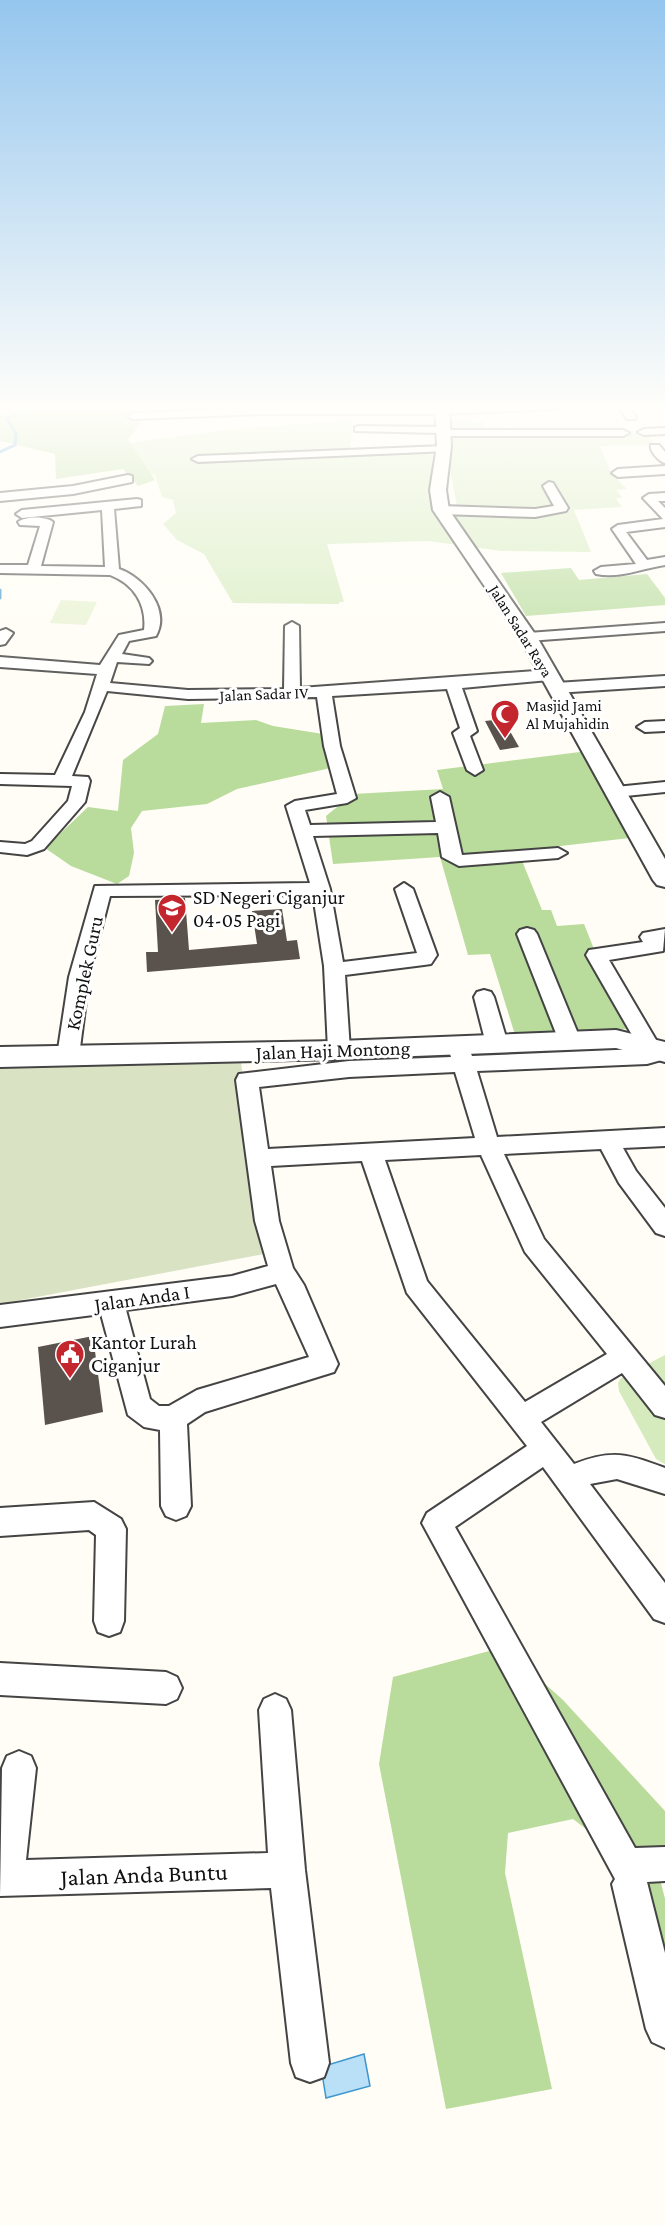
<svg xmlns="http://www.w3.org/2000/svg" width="665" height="2225" font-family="'Crimson Pro',serif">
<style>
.green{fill:#d5ebbd}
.forest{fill:#b9dc9c}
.cemetery{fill:#d9e3c4}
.pitch{fill:#e6f2cf}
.water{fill:#b9e0f7;stroke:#3f96cf;stroke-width:1.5}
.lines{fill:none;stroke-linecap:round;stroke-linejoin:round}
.stream{stroke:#3f96cf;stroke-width:3}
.building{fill:#5a524d}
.minor-casing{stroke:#444;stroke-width:4}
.tertiary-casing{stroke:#444;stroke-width:4}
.minor{fill:#fff;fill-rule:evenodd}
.tertiary{fill:#fff;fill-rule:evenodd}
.labels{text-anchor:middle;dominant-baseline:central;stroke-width:6;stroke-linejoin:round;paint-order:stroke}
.far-street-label{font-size:16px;fill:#111;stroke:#fff}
.far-poi-label{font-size:16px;fill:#111;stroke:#fff;text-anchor:start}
.poi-label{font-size:20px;fill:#111;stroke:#fff;text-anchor:start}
.street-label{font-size:20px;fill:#111;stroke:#fff}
.near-street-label{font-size:24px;fill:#111;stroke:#fff}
</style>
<rect width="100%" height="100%" fill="#fffdf5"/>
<path class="green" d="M 450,419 L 484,422 L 485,433 L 645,431 L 655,445 L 600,446 L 611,473 L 627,489 L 616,490 L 622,497 L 616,499 L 622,507 L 574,510 L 591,552 L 502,551 L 428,541 L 327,544 L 344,602 L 339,602 L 339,604 L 233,603 L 204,554 L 177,540 L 163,524 L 176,513 L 173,500 L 162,497 L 155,475 L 119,457 L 124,445 L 135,442 L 226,430 L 353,420 L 350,449 L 429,444 L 430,451 L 433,452 L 432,489 L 440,509 L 457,506 L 450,470 Z
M 665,1355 L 665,1464 L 656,1459 L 619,1391 L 618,1383 L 621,1378 Z"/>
<path class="forest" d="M 4,405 L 138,405 L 140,424 L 128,440 L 155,480 L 138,486 L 123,469 L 56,479 L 55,454 L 0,441 L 0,413 L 9,412 Z
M 571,568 L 579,580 L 647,574 L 665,598 L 665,605 L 526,616 L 501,573 Z
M 204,704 L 201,723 L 256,720 L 273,726 L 323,734 L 335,767 L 237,789 L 207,804 L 142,811 L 131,828 L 134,853 L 129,876 L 117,884 L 71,866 L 45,848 L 88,807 L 118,811 L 123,760 L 158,734 L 165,706 Z
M 588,751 L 638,837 L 518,851 L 542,910 L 551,910 L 557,926 L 584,924 L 626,1029 L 516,1038 L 490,954 L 468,955 L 440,857 L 333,864 L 326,816 L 353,794 L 443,789 L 437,770 Z
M 504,1647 L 563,1700 L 665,1811 L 665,1879 L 660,1879 L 665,1899 L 665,1954 L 612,1849 L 573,1819 L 508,1833 L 505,1873 L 552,2089 L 446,2109 L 379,1764 L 393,1677 Z"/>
<path class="cemetery" d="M 0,1060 L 241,1062 L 264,1254 L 0,1304 Z"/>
<path class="pitch" d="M 61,600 L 97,602 L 86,625 L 50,623 Z"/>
<path class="water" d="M 364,2054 L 370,2086 L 326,2098 L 321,2067 Z"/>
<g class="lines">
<path class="stream" d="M 0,452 L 15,445 L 16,434 L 7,419 L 25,409 L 22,405
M 0,590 L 0,598"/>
</g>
<path class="building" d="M 503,719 L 519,747 L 500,750 L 485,721 Z
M 185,898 L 189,950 L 257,944 L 252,911 L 282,909 L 287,941 L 297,940 L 300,959 L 147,972 L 146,952 L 158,952 L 155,900 Z
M 93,1336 L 103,1412 L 45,1425 L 38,1347 Z"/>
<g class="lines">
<g class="minor-casing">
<path id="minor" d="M 469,405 L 582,405 L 577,408 L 442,414 L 264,414 L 133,419 L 128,416 L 133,413 C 245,408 358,408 469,405 Z
M 617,405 L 627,405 L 636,417 L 635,419 L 627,419 Z
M 359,426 L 444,427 L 449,430 L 623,430 L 629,433 L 623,436 L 444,436 L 439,433 L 355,431 L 355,427 Z
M 665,428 L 665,434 L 644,435 L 638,432 L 644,429 Z
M 651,445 L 659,445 L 665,452 L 665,463 C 659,462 649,450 651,445 Z
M 444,446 L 450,449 L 448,451 L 198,462 L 192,459 L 198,456 Z
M 665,466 L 665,474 L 618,477 L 612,473 L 618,469 Z
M 128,475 L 132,476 L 132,482 L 73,494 L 0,501 L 0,493 L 73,486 Z
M 549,482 L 553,483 L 568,508 L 566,511 L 535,517 L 441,514 L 435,510 L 441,506 L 535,509 L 554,506 L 543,486 Z
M 665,493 L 665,501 L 658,501 L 665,508 L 665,527 L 626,532 L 647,560 L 665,557 L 665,565 C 643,568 620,579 596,574 L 594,571 L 601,567 L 636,564 L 612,529 L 618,525 L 663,519 L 643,498 L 649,494 Z
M 137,499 L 141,500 L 141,506 L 114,509 L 119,569 C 143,577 171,609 156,636 L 129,641 L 122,654 L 149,658 L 152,661 L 149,664 L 117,662 L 110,683 L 188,690 L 284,689 L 285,626 L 292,622 L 299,626 L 300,688 L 549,670 L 557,675 L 549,680 L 462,688 L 477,731 L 470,736 L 483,770 L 475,775 L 467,770 L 453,733 L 460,728 L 447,689 L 332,696 L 340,746 L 356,798 L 347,803 L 305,810 L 310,825 L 436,822 L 431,797 L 440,792 L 449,797 L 462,855 L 558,848 L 567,853 L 558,858 L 459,866 L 442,857 L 438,833 L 313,836 L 330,889 L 343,962 L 417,953 L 395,889 L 404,883 L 413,889 L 437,955 L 431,964 L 424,965 L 345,975 L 350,1050 L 347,1055 L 339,1057 L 331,1055 L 328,1050 L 324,966 L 313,895 L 110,896 L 89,977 L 79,1056 L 76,1061 L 68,1064 L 60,1061 L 57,1056 L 69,977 L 95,886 L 310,883 L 286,806 L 295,801 L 337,794 L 324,746 L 317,697 L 188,699 L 107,691 L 72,776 L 88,777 L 90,781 L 85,802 L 44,849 L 27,855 L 0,852 L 0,842 L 25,844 L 32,841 L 68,801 L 72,786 L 0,784 L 0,774 L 55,775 L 85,712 L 97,674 L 0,667 L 0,657 L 100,665 L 119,635 L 144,630 C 147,605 134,584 110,575 L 0,573 L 0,565 L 28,565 L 40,526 L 20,525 L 18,522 C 25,516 46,516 53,522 L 41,566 L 105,567 L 102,510 L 22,518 L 16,514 L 22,510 Z
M 665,623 L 665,631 L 528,641 L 521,637 L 528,633 Z
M 6,629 L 13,633 L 5,644 L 0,645 L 0,631 Z
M 665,676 L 665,686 L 556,693 L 548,688 L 556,683 Z
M 665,721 L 665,731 L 645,732 L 637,727 L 645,722 Z
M 665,782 L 665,792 L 616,797 L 607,792 L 616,787 Z
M 527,928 L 534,930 L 537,934 L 581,1041 L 578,1046 L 570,1048 L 562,1046 L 559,1041 L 517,934 L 520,930 Z
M 665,929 L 663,951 L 609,960 L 659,1045 L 665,1045 L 665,1059 L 647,1064 L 477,1071 L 497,1137 L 665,1128 L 665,1146 L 623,1148 L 636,1171 L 665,1208 L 665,1236 L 656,1233 L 619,1183 L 601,1149 L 504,1154 L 544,1239 L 665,1386 L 665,1418 L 655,1415 L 622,1373 L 541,1422 L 574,1464 C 613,1449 627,1454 665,1468 L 665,1494 L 617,1479 L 590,1484 L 665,1583 L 665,1623 L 654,1619 L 543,1467 L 455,1527 L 635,1848 L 665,1847 L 665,1881 L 647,1882 L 665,1953 L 665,2048 L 652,2042 L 646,2029 L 612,1884 L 615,1879 L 422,1523 L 427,1513 L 527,1446 L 407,1293 L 362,1161 L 271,1166 L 279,1221 L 293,1268 L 304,1285 L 338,1364 L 334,1372 L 205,1412 L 187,1424 L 191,1506 L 186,1516 L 176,1520 L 166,1516 L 161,1506 L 160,1430 L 144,1427 L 128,1415 L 101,1314 L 0,1327 L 0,1305 L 232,1276 L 268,1266 L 255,1221 L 236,1080 L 239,1074 L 349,1061 L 451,1057 L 449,1051 L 452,1046 L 460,1044 L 468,1046 L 472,1056 L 640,1049 L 586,955 L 589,950 L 596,949 L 643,942 L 640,937 L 643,933 ZM 455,1072 L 475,1138 L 268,1149 L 259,1087 L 349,1077 ZM 481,1155 L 525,1252 L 607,1354 L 525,1402 L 427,1281 L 385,1160 ZM 276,1284 L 309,1357 L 197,1390 L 169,1406 L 159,1406 L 150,1399 L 126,1310 L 232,1296 Z
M 484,990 L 491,992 L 494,997 L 508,1044 L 505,1049 L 497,1051 L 489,1049 L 486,1044 L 474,997 L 477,992 Z
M 94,1502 L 121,1519 L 126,1529 L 124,1621 L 120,1632 L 109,1636 L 98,1632 L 94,1621 L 96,1535 L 89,1530 L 0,1536 L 0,1508 Z
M 0,1663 L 166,1672 L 177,1677 L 182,1688 L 177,1699 L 166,1704 L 0,1695 Z
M 275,1694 L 286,1699 L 291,1710 L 305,1870 L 329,2063 L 324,2077 L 310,2082 L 296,2077 L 291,2063 L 271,1888 L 0,1896 L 2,1768 L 7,1756 L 19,1751 L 31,1756 L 36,1768 L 26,1860 L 268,1853 L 259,1710 L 264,1699 Z"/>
</g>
<g class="tertiary-casing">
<path id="tertiary" d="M 435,405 L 449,405 L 451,446 L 446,490 L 449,510 L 537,637 L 665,859 L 665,887 L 657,885 L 653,880 L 519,637 L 433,510 L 430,490 L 437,446 Z
M 616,1030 L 665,1042 L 665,1062 L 616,1048 L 339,1059 L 0,1067 L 0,1047 L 339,1041 Z"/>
</g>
<use href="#minor" class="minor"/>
<use href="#tertiary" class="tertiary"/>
</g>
<linearGradient id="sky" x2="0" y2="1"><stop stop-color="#95c6ee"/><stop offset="0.57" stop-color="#fffefa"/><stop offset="1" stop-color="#fffefa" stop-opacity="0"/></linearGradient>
<rect width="665" height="716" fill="url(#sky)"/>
<defs>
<g id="mosque-pin" transform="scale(1.5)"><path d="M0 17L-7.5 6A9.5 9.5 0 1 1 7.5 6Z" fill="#c4262e" stroke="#fff"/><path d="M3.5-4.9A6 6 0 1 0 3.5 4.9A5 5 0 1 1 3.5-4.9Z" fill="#fff"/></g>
<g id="school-pin" transform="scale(1.5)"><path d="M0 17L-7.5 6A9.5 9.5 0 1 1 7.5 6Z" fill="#c4262e" stroke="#fff"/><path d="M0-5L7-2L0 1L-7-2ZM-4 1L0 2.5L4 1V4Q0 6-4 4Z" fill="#fff"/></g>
<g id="civic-pin" transform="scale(1.5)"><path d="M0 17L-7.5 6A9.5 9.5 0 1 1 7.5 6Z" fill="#c4262e" stroke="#fff"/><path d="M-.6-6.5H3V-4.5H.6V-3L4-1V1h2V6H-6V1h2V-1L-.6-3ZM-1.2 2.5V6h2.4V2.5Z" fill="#fff"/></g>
</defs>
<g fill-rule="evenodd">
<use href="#mosque-pin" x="505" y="714"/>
<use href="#school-pin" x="172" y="908"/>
<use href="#civic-pin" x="70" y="1354"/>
</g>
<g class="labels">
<g class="far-street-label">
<text transform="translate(521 631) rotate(58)">Jalan Sadar Raya</text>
<text transform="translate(264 694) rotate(-2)">Jalan Sadar IV</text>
</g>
<g class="far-poi-label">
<text x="526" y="705">Masjid Jami<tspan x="526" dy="18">Al Mujahidin</tspan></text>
</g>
<g class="poi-label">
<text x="193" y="897">SD Negeri Ciganjur<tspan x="193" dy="23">04-05 Pagi</tspan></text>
<text x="91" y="1342">Kantor Lurah<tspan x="91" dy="23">Ciganjur</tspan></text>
</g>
<g class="street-label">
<text transform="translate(84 973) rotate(-78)">Komplek Guru</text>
<text transform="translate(333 1050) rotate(-2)">Jalan Haji Montong</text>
<text transform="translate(142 1298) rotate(-8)">Jalan Anda I</text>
</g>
<g class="near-street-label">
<text transform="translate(144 1874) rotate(-2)">Jalan Anda Buntu</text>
</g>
</g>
</svg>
